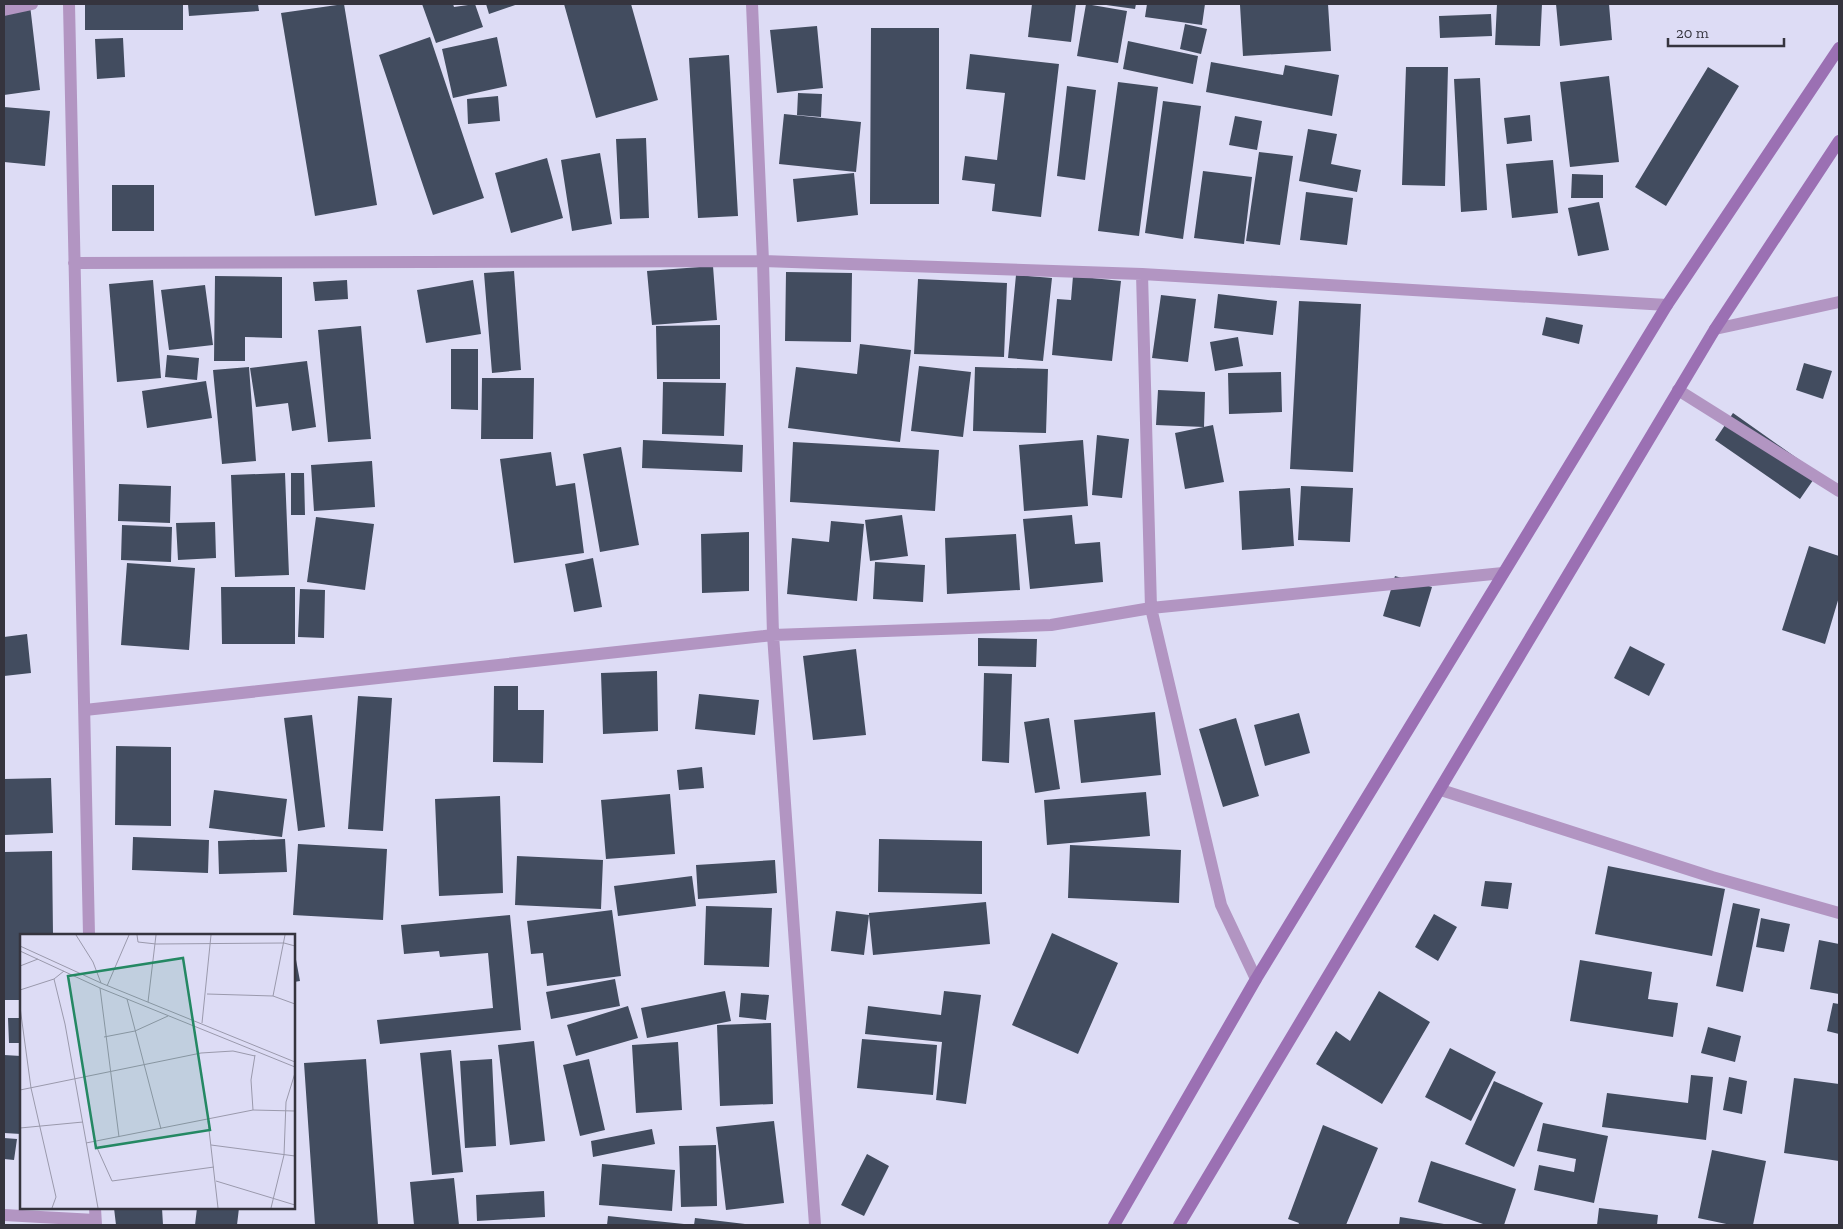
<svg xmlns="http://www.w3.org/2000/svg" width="1843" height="1229" font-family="'Zilla Slab',serif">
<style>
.building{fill:#424c5f}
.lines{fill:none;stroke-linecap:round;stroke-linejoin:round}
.minor{stroke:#b295c2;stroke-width:12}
.secondary{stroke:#9b70b3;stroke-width:12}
.inset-road{fill:none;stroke:#9a99ac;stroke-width:1}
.view{fill:#248863;fill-opacity:0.15;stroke:#248863;stroke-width:2.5}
.inset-edge{fill:none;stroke:#35343e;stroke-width:2.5}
</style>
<rect width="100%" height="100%" fill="#dddcf5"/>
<path class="building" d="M 85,4 L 183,4 L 183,30 L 85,30 Z
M 188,4 L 258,4 L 259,11 L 189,16 Z
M 344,4 L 377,205 L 315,216 L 281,13 Z
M 422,4 L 453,4 L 454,7 L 475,4 L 483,27 L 436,43 Z
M 486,4 L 518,4 L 489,14 Z
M 564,4 L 631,4 L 658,100 L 596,118 Z
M 1032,4 L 1076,4 L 1071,42 L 1028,37 Z
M 1086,4 L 1127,11 L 1118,63 L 1077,56 Z
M 1099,4 L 1136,4 L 1135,9 Z
M 1147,4 L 1205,4 L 1202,25 L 1145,17 Z
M 1328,4 L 1331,51 L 1243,56 L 1240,5 Z
M 1497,4 L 1542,4 L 1540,46 L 1495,45 Z
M 1556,4 L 1609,4 L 1612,40 L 1560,46 Z
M 30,5 L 40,90 L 4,95 L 4,9 Z
M 1491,14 L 1492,36 L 1440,38 L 1439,16 Z
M 1185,24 L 1207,29 L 1201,54 L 1180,49 Z
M 817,26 L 823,88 L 777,93 L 770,30 Z
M 871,28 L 939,28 L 939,204 L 870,204 Z
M 430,37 L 484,198 L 433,215 L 379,55 Z
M 497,37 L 507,86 L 453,98 L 442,49 Z
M 123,38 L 125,77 L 97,79 L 95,39 Z
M 1128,41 L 1198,56 L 1193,84 L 1123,69 Z
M 970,54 L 1059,64 L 1041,217 L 992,211 L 995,184 L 962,180 L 965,156 L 997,160 L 1005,93 L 966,89 Z
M 729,55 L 738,216 L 698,218 L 689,58 Z
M 1211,62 L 1283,75 L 1285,65 L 1339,75 L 1332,116 L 1206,92 Z
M 1406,67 L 1448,67 L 1445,186 L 1402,185 Z
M 1708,67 L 1739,86 L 1666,206 L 1635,187 Z
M 1609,76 L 1619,162 L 1570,167 L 1560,82 Z
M 1480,78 L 1487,210 L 1461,212 L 1454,79 Z
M 1118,82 L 1158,87 L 1139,236 L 1098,231 Z
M 1067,86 L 1096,90 L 1085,180 L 1057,176 Z
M 798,93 L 822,94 L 821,117 L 797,115 Z
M 498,96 L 500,121 L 468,124 L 467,99 Z
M 1163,101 L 1201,106 L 1183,239 L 1145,233 Z
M 4,107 L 50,111 L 45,166 L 4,162 Z
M 784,114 L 861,122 L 856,172 L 779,164 Z
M 1530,115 L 1532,141 L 1507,144 L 1504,118 Z
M 1235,116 L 1262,121 L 1257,150 L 1229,145 Z
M 1308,129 L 1337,134 L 1331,164 L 1361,170 L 1357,192 L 1299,181 Z
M 646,138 L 649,218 L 620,219 L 616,139 Z
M 1259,152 L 1293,156 L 1280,245 L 1246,241 Z
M 600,153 L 612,224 L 572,231 L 561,160 Z
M 547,158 L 563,218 L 511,233 L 495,173 Z
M 1553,160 L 1558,213 L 1512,218 L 1506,164 Z
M 1203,171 L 1252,177 L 1244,244 L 1194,238 Z
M 854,173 L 858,215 L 797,222 L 793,179 Z
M 1572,174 L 1603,175 L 1603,198 L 1571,198 Z
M 112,185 L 154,185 L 154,231 L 112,231 Z
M 1306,192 L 1353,198 L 1347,245 L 1300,240 Z
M 1599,202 L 1609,250 L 1578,256 L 1568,208 Z
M 713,266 L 717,320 L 652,325 L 647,271 Z
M 514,271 L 521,370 L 492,373 L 484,273 Z
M 786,272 L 852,273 L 851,342 L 785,341 Z
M 1016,275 L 1052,278 L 1043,361 L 1008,358 Z
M 215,276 L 282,277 L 282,338 L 245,337 L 245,361 L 214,361 Z
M 1073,276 L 1121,281 L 1112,361 L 1052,355 L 1057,299 L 1071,300 Z
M 918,279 L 1007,283 L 1004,357 L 914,354 Z
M 153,280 L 161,378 L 117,382 L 109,284 Z
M 347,280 L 348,299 L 315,301 L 313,282 Z
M 473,280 L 481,334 L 426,343 L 417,290 Z
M 205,285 L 213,345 L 169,350 L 161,290 Z
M 1218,294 L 1277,301 L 1273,335 L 1214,328 Z
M 1161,295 L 1196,299 L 1188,362 L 1152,358 Z
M 1299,301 L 1361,304 L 1353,472 L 1290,469 Z
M 1546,317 L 1583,325 L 1579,344 L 1542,335 Z
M 720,325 L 720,379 L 657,379 L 656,326 Z
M 361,326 L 371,439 L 328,442 L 318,330 Z
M 1238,337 L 1243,366 L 1215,371 L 1210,342 Z
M 860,344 L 911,350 L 900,442 L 788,428 L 796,367 L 857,374 Z
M 451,349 L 478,349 L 478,410 L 451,409 Z
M 167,355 L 199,358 L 197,380 L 165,377 Z
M 307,361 L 316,427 L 292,431 L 288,403 L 256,407 L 250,368 Z
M 1804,363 L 1832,371 L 1823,399 L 1796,390 Z
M 919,366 L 971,372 L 963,437 L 911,431 Z
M 249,367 L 256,461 L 222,464 L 213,370 Z
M 975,367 L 1048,369 L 1046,433 L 973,431 Z
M 1281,372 L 1282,412 L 1229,414 L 1228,373 Z
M 482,378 L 534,378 L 533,439 L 481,439 Z
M 206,381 L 212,418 L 147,428 L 142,391 Z
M 663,382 L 726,383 L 724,436 L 662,434 Z
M 1158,390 L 1205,392 L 1204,427 L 1156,425 Z
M 1733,413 L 1818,473 L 1800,499 L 1715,440 Z
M 1213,425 L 1224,482 L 1185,489 L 1175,433 Z
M 1097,435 L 1129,439 L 1122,498 L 1092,495 Z
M 643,440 L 743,445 L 742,472 L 642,468 Z
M 1083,440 L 1088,506 L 1024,511 L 1019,445 Z
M 793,442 L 939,450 L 935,511 L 790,502 Z
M 621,447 L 639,545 L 600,552 L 583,454 Z
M 551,452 L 556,486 L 575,483 L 584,553 L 514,563 L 500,459 Z
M 372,461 L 375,507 L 314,511 L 311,465 Z
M 285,473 L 289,575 L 235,577 L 231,475 Z
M 291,473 L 304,473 L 305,515 L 291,515 Z
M 119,484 L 171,486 L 170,523 L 118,521 Z
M 1301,486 L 1353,488 L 1350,542 L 1298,540 Z
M 1290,488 L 1294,546 L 1242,550 L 1239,491 Z
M 902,515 L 908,556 L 870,561 L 865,520 Z
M 1072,515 L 1075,544 L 1100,542 L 1103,582 L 1030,589 L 1023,519 Z
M 316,517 L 374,524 L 365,590 L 307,582 Z
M 831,521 L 864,524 L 857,601 L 787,594 L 792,538 L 829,542 Z
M 215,522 L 216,558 L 178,560 L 176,523 Z
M 122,525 L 172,527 L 171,562 L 121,560 Z
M 749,532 L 749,591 L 702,593 L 701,534 Z
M 1016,534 L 1020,590 L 947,594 L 945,538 Z
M 1809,546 L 1839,556 L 1839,597 L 1825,644 L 1782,630 Z
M 593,558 L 602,607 L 574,612 L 565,564 Z
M 875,562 L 925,565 L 923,602 L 873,599 Z
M 127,563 L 195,568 L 189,650 L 121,645 Z
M 1395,576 L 1432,587 L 1420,627 L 1383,616 Z
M 221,587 L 295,587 L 295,644 L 222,644 Z
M 300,589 L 325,590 L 324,638 L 298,637 Z
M 27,634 L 31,673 L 4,676 L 4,637 Z
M 978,638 L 1037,639 L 1036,667 L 978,666 Z
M 1630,646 L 1665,664 L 1649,696 L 1614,678 Z
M 856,649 L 866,735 L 813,740 L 803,656 Z
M 657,671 L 658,731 L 603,734 L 601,673 Z
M 984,673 L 1012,674 L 1009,763 L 982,761 Z
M 494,686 L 518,686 L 518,710 L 544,710 L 543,763 L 493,762 Z
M 699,694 L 759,700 L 755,735 L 695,729 Z
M 358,696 L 392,698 L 383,831 L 348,829 Z
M 1155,712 L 1161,775 L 1081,783 L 1074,720 Z
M 1299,713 L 1310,753 L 1265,766 L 1254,725 Z
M 312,715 L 325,827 L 298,831 L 284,718 Z
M 1049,718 L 1060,789 L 1035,793 L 1024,722 Z
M 1236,718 L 1259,796 L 1223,807 L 1199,729 Z
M 116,746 L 171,747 L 171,826 L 115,825 Z
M 702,767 L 704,788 L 679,790 L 677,770 Z
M 51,778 L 53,833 L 4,835 L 4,779 Z
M 214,790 L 287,799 L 282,837 L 209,828 Z
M 1146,792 L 1150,836 L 1047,845 L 1044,800 Z
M 670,794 L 675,854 L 606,859 L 601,800 Z
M 500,796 L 503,893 L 439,896 L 435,799 Z
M 133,837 L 209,840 L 208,873 L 132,870 Z
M 285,839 L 287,872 L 219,874 L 218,841 Z
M 879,839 L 982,841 L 982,894 L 878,892 Z
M 298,844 L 387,849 L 383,920 L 293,915 Z
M 1070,845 L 1181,850 L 1179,903 L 1068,898 Z
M 52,851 L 53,935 L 21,935 L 21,1000 L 4,1000 L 4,852 Z
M 517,856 L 603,860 L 601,909 L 515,905 Z
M 775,860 L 777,893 L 698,899 L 696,865 Z
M 1608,866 L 1725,889 L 1712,956 L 1595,934 Z
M 692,876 L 696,906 L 618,916 L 614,886 Z
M 1485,881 L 1512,883 L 1508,909 L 1481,906 Z
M 986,902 L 990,944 L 873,955 L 869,915 L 864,955 L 831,951 L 836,911 L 869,915 L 869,913 Z
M 1733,903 L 1760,909 L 1743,992 L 1716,986 Z
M 706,906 L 772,908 L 769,967 L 704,965 Z
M 612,910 L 621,976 L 547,986 L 543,953 L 531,954 L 527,921 Z
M 1434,914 L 1457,927 L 1438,961 L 1415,947 Z
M 510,915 L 521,1030 L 380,1044 L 377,1020 L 493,1008 L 488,953 L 440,957 L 439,951 L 404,954 L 401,925 Z
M 1761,918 L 1790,924 L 1784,952 L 1756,947 Z
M 1052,933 L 1118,963 L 1078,1054 L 1012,1025 Z
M 1819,940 L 1839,944 L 1839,994 L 1810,989 Z
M 294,949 L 300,981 L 294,982 Z
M 1580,960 L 1652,972 L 1648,999 L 1678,1003 L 1673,1037 L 1570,1021 Z
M 615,979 L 620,1006 L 551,1019 L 546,992 Z
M 725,991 L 731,1021 L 647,1038 L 641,1008 Z
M 944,991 L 981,995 L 966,1104 L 936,1100 L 942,1042 L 865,1034 L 868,1006 L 941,1015 Z
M 1379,991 L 1430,1022 L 1382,1104 L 1316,1064 L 1336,1031 L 1350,1041 Z
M 741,993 L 769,995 L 766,1020 L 739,1017 Z
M 1833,1003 L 1839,1004 L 1839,1034 L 1827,1031 Z
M 628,1006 L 638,1038 L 576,1056 L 567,1025 Z
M 8,1018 L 21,1018 L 21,1043 L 9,1043 Z
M 771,1023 L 773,1104 L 720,1106 L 717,1025 Z
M 1708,1027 L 1741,1036 L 1735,1062 L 1701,1053 Z
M 862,1039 L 937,1045 L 933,1095 L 857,1088 Z
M 534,1041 L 545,1141 L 510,1145 L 498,1045 Z
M 678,1042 L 682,1110 L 636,1113 L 632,1045 Z
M 1450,1048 L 1496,1072 L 1471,1121 L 1425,1097 Z
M 451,1050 L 463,1172 L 432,1175 L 420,1053 Z
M 4,1055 L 21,1056 L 21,1134 L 4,1133 Z
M 366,1059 L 378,1225 L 315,1225 L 304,1063 Z
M 492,1059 L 496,1146 L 465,1148 L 460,1061 Z
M 589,1059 L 605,1130 L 580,1136 L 563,1065 Z
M 1691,1075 L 1713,1077 L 1706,1140 L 1602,1127 L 1607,1093 L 1688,1103 Z
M 1729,1077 L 1747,1081 L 1742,1114 L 1723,1110 Z
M 1794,1078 L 1839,1084 L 1839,1161 L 1784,1153 Z
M 1494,1081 L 1543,1103 L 1514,1167 L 1465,1144 Z
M 774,1121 L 784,1203 L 726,1210 L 716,1127 Z
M 1543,1123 L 1608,1136 L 1594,1203 L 1534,1190 L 1539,1165 L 1574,1172 L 1576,1159 L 1537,1151 Z
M 1323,1125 L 1378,1148 L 1346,1225 L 1298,1225 L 1299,1223 L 1288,1219 Z
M 652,1129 L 655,1144 L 593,1157 L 591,1141 Z
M 4,1138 L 17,1139 L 14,1160 L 4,1159 Z
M 716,1145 L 717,1206 L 681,1207 L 679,1146 Z
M 1712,1150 L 1766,1161 L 1753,1225 L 1731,1225 L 1698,1218 Z
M 867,1154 L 889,1166 L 864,1216 L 841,1205 Z
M 1431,1161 L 1516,1189 L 1504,1225 L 1486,1225 L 1418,1202 Z
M 602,1164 L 675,1170 L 672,1211 L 599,1205 Z
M 454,1178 L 459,1225 L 414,1225 L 410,1182 Z
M 544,1191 L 545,1217 L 477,1221 L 476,1195 Z
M 114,1208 L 162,1208 L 163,1225 L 116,1225 Z
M 197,1208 L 239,1208 L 237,1225 L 195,1225 Z
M 1599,1208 L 1658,1215 L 1657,1225 L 1597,1225 Z
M 608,1216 L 684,1224 L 684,1225 L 607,1225 Z
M 1400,1217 L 1444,1224 L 1444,1225 L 1399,1225 Z
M 695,1218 L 745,1224 L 745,1225 L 694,1225 Z"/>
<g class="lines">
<path class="minor" d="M 69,4 L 89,935
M 752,4 L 763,261 L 773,635 L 815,1225
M 4,10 L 32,4
M 74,263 L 763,261 L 1142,274 L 1667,305
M 1142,274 L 1151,608 L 1221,905 L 1256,979
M 1715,329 L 1839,302
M 1678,390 L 1839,491
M 85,710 L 773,635 L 1051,625 L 1151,608 L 1503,573
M 1441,790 L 1712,877 L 1839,913
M 95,1208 L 96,1225
M 4,1215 L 95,1220"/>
<path class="secondary" d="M 1114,1225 L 1256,979 L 1667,305 L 1839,48
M 1179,1225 L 1715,329 L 1839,141"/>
</g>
<g transform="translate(20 934)">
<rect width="275" height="275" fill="#dddcf5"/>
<path class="inset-road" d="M 56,1 L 73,28 L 81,49M 117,1 L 118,8 L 136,10 L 264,9 L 275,12M 0,12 L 81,49 L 275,128M 0,17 L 80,54 L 275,133M 0,32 L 18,25M 34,45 L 45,90 L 78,274M 87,52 L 109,1M 80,54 L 99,203M 0,56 L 34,45 L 44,37M 187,60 L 253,62 L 275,70M 253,62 L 265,1M 107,65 L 141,195M 128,68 L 136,1M 0,73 L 11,154 L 36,263 L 32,274M 182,89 L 191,1M 84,103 L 115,97 L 148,82M 0,156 L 181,119 L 213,117 L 235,122M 233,176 L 231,146 L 235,121M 188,187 L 198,274M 0,194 L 63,188M 74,207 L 92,247 L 194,233M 66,209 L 233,176 L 275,177M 191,211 L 275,222M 196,247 L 275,271M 251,274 L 264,221 L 266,168 L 275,139"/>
<path class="view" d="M 163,24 L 190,196 L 76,214 L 48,42 Z"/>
<rect width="275" height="275" class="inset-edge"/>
</g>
<rect width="1843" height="1229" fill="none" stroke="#35343e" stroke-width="10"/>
<path d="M1668 38v8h116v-8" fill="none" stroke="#35343e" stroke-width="2.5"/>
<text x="1676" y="38" font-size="15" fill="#35343e" stroke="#dddcf5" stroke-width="4" paint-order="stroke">20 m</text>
</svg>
